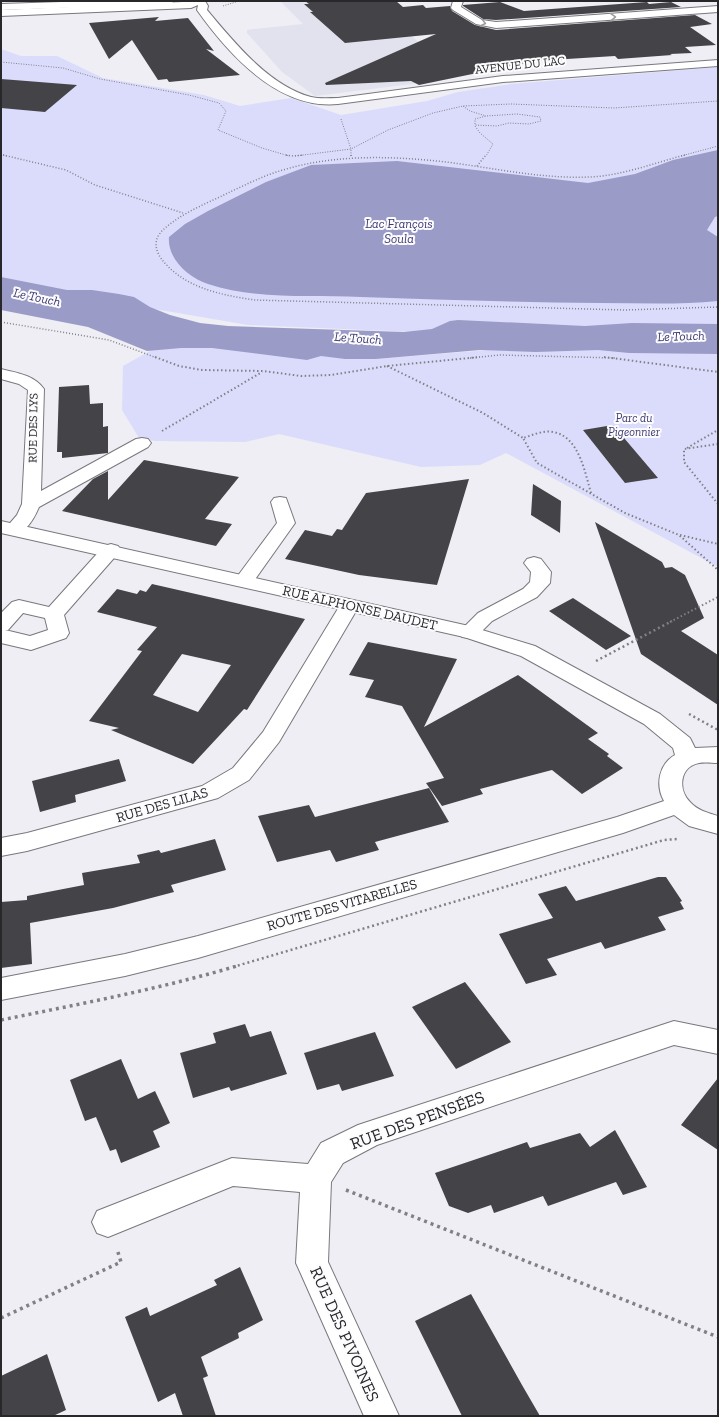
<svg xmlns="http://www.w3.org/2000/svg" width="719" height="1417" font-family="'Zilla Slab',serif">
<style>
.built{fill:#e2e2ef}
.green{fill:#dbdcfb}
.water{fill:#9b9bc7}
.building{fill:#444448;fill-rule:evenodd}
.lines{fill:none;stroke-linecap:round;stroke-linejoin:round}
.street-casing{stroke:#78787d;stroke-width:2}
.secondary-casing{stroke:#78787d;stroke-width:2}
.primary-casing{stroke:#78787d;stroke-width:2}
.path-far4{stroke:#818185;stroke-width:1;stroke-dasharray:1 1.5;stroke-linecap:butt}
.path-far3{stroke:#818185;stroke-width:1.5;stroke-dasharray:1 2;stroke-linecap:butt}
.path-far2{stroke:#818185;stroke-width:2;stroke-dasharray:1.5 2.5;stroke-linecap:butt}
.path-far1{stroke:#818185;stroke-width:2.5;stroke-dasharray:2 3;stroke-linecap:butt}
.path{stroke:#818185;stroke-width:3.5;stroke-dasharray:3 4;stroke-linecap:butt}
.street{fill:#fff;fill-rule:evenodd}
.secondary{fill:#fff;fill-rule:evenodd}
.primary{fill:#fff;fill-rule:evenodd}
.oneway{stroke:#9e9e9f}
.labels{text-anchor:middle;dominant-baseline:central;stroke-width:4;stroke-linejoin:round;paint-order:stroke}
.far-street-label{font-size:12px;fill:#28282a;stroke:#fcfcff}
.far-park-label{font-size:12px;font-style:italic;fill:#3e3a72;stroke:#fcfcff}
.far-water-label{font-size:13px;font-style:italic;fill:#3d3971;stroke:#fcfcff}
.street-label{font-size:14px;fill:#28282a;stroke:#fcfcff}
.near-street-label{font-size:17px;fill:#28282a;stroke:#fcfcff}
</style>
<rect width="100%" height="100%" fill="#eeeef4"/>
<path class="built" d="M 280,1 L 371,1 L 431,53 L 421,81 L 412,84 L 315,96 L 282,72 L 247,33 L 247,30 L 253,29 L 303,24 Z"/>
<path class="green" d="M 1,49 L 21,56 L 57,56 L 103,78 L 204,95 L 240,106 L 291,98 L 341,115 L 427,101 L 458,92 L 511,84 L 718,67 L 718,328 L 513,336 L 248,325 L 55,292 L 1,278 Z
M 718,335 L 718,567 L 506,453 L 480,465 L 421,467 L 279,434 L 245,442 L 155,441 L 139,438 L 122,410 L 123,366 L 166,342 L 376,359 L 488,350 Z"/>
<path class="water" d="M 718,150 L 718,216 L 715,217 L 707,230 L 718,237 L 718,301 C 679,305 639,303 600,303 C 521,302 441,300 361,297 C 311,295 257,300 208,284 C 189,278 167,259 169,237 L 185,224 L 208,211 L 266,182 L 311,165 L 397,161 L 588,183 L 635,174 L 673,160 Z
M 1,277 L 67,290 L 92,290 L 119,294 L 134,297 L 150,307 L 170,315 L 200,323 L 228,326 L 404,332 L 432,329 L 450,321 L 458,320 L 585,326 L 632,323 L 718,324 L 718,354 L 629,353 L 598,350 L 536,352 L 480,350 L 376,359 L 345,359 L 321,356 L 307,360 L 212,348 L 181,348 L 147,351 L 88,327 L 1,310 Z"/>
<path class="building" d="M 305,1 L 396,1 L 403,7 L 423,5 L 426,8 L 450,6 L 452,11 L 475,25 L 496,30 L 695,15 L 712,24 L 690,27 L 716,45 L 685,47 L 692,53 L 670,54 L 672,55 L 618,59 L 615,56 L 535,61 L 419,85 L 411,81 L 326,85 L 325,83 L 436,34 L 345,43 L 310,12 L 313,12 L 304,4 L 309,4 Z
M 500,2 L 524,11 L 647,2 L 649,4 L 671,2 L 681,7 L 496,20 L 483,19 L 463,6 L 463,5 Z
M 159,17 L 155,21 L 188,18 L 214,51 L 206,49 L 240,75 L 169,82 L 167,79 L 158,80 L 132,40 L 109,59 L 89,23 Z
M 1,79 L 14,80 L 77,85 L 45,112 L 1,108 Z
M 89,385 L 90,404 L 103,403 L 103,427 L 108,426 L 108,453 L 62,458 L 62,452 L 57,452 L 59,387 Z
M 613,425 L 658,478 L 625,483 L 583,430 Z
M 144,460 L 239,477 L 205,519 L 232,524 L 216,546 L 62,511 L 93,479 L 108,471 L 108,500 Z
M 469,479 L 437,585 L 359,575 L 285,559 L 305,530 L 332,536 L 337,529 L 342,530 L 366,493 Z
M 533,484 L 561,501 L 560,533 L 531,515 Z
M 595,522 L 662,562 L 665,568 L 672,567 L 685,575 L 704,618 L 681,631 L 718,655 L 718,705 L 641,654 Z
M 152,584 L 305,619 L 247,710 L 244,709 L 193,764 L 111,730 L 119,728 L 89,721 L 142,651 L 137,650 L 157,627 L 97,612 L 117,589 L 137,594 L 140,590 L 146,592 ZM 182,654 L 231,665 L 198,712 L 153,695 Z
M 573,598 L 631,636 L 606,650 L 549,611 Z
M 368,642 L 457,659 L 424,727 L 518,675 L 598,733 L 588,739 L 609,754 L 607,756 L 623,768 L 582,794 L 552,770 L 480,789 L 483,794 L 442,806 L 426,783 L 444,778 L 402,706 L 365,697 L 374,680 L 349,675 Z
M 119,759 L 126,781 L 75,795 L 76,802 L 40,812 L 32,781 Z
M 429,788 L 449,822 L 375,842 L 379,850 L 336,862 L 330,850 L 277,862 L 258,816 L 309,805 L 315,817 Z
M 215,839 L 226,870 L 171,885 L 174,892 L 113,908 L 30,923 L 32,964 L 1,968 L 1,902 L 27,900 L 27,896 L 84,885 L 82,873 L 140,863 L 137,855 L 159,850 L 161,853 Z
M 658,877 L 666,877 L 682,901 L 680,902 L 684,909 L 658,917 L 666,930 L 605,949 L 601,942 L 547,959 L 557,975 L 526,984 L 499,934 L 553,918 L 538,894 L 566,886 L 576,901 Z
M 465,982 L 511,1042 L 456,1069 L 412,1007 Z
M 245,1024 L 250,1037 L 271,1031 L 287,1074 L 231,1091 L 229,1087 L 193,1098 L 180,1053 L 216,1043 L 213,1033 Z
M 375,1032 L 394,1076 L 342,1091 L 339,1084 L 317,1090 L 304,1053 Z
M 121,1059 L 138,1099 L 155,1091 L 170,1123 L 153,1131 L 160,1147 L 121,1163 L 116,1149 L 110,1151 L 96,1117 L 85,1121 L 70,1080 Z
M 718,1078 L 718,1150 L 681,1125 Z
M 615,1130 L 647,1187 L 623,1195 L 616,1182 L 548,1206 L 543,1196 L 494,1213 L 491,1205 L 468,1213 L 449,1206 L 435,1173 L 527,1142 L 530,1148 L 580,1133 L 590,1147 Z
M 240,1267 L 263,1320 L 238,1333 L 239,1338 L 201,1357 L 208,1376 L 203,1378 L 216,1416 L 183,1416 L 175,1393 L 158,1402 L 125,1317 L 147,1307 L 150,1316 L 217,1285 L 214,1280 Z
M 471,1294 L 522,1385 L 540,1416 L 462,1416 L 415,1321 Z
M 47,1354 L 66,1410 L 53,1416 L 1,1416 L 1,1376 Z"/>
<g class="lines">
<g class="street-casing">
<path id="street" d="M 205,1 L 208,6 L 207,10 C 233,41 269,86 311,97 C 319,99 329,98 338,98 L 503,76 L 718,60 L 718,66 L 503,82 L 338,104 C 278,110 229,55 197,10 L 198,5 L 191,8 L 1,16 L 1,10 Z
M 453,1 L 463,1 L 461,7 L 482,20 L 496,22 L 718,6 L 718,12 L 496,28 L 476,24 L 453,10 L 451,8 Z
M 1,369 C 17,373 34,375 44,389 L 41,491 L 136,439 L 142,438 L 148,439 L 151,443 L 148,447 L 39,507 C 33,521 24,537 7,533 L 5,529 L 17,515 L 22,504 L 28,390 L 19,384 L 1,379 Z
M 280,497 L 286,498 L 295,523 L 251,585 L 244,587 L 237,585 L 234,581 L 277,523 L 271,502 L 274,498 Z
M 111,544 L 118,546 L 121,550 L 64,615 L 69,633 L 66,638 L 31,650 L 1,643 L 1,613 L 12,602 L 19,600 L 49,607 L 104,546 ZM 23,613 L 45,618 L 48,630 L 30,636 L 5,630 L 8,630 Z
M 534,557 L 541,559 L 551,572 L 550,583 L 537,597 L 492,621 L 476,637 L 469,638 L 462,637 L 459,632 L 478,613 L 523,589 L 530,582 L 531,572 L 524,563 L 527,559 Z
M 349,600 L 356,602 L 359,606 L 279,742 L 249,780 L 218,798 L 27,851 L 1,856 L 1,838 L 27,833 L 202,786 L 233,768 L 263,732 L 342,602 Z
M 674,1021 L 718,1030 L 718,1054 L 674,1045 L 377,1145 L 343,1163 L 331,1182 L 328,1262 L 399,1416 L 364,1416 L 301,1274 L 296,1263 L 300,1192 L 233,1186 L 108,1237 L 97,1233 L 92,1222 L 97,1211 L 232,1158 L 308,1164 L 321,1143 L 358,1125 Z"/>
</g>
<g class="secondary-casing">
<path id="secondary" d="M 1,521 L 469,626 L 535,646 L 660,714 L 690,738 L 695,748 L 718,747 L 718,763 C 712,763 705,762 699,763 C 679,767 678,790 690,802 C 697,810 708,813 718,816 L 718,834 L 689,826 L 674,815 L 623,833 L 198,958 L 125,976 L 1,1000 L 1,978 L 125,954 L 198,936 L 617,817 L 664,801 C 655,785 659,764 675,755 L 673,748 L 644,724 L 521,656 L 464,637 L 1,533 Z"/>
</g>
<g class="primary-casing">
<path id="primary" d="M 92,1 L 175,1 L 170,4 L 1,10 L 1,4 Z"/>
</g>
<path class="path-far4" d="M 223,6 L 239,1
M 1,62 L 63,68 L 100,79 L 189,95 L 219,103 L 226,111 L 218,130 L 262,148 L 289,156
M 463,106 L 470,111 L 486,116
M 517,114 L 540,117 L 541,121 L 529,124 L 509,123 L 497,126 L 475,125 L 475,119 L 486,116 Z
M 341,119 L 351,149 L 351,156
M 475,126 L 480,133 L 493,144 L 486,156
M 1,154 L 7,156
M 295,156 L 351,149 L 388,130 L 433,113 L 463,106 L 511,104 L 614,108 L 718,101
M 681,156 L 718,146"/>
<path class="path-far3" d="M 3,155 L 66,170 L 95,185 L 183,213
M 286,155 L 291,156 L 304,155
M 351,155 L 351,158
M 685,155 C 654,163 621,176 589,177 C 541,179 494,168 446,162 C 393,156 335,154 283,170 C 265,175 247,184 230,192 C 208,203 183,212 164,229 C 146,245 162,263 178,275 C 200,291 228,296 255,300 L 625,310 L 718,307
M 477,166 L 486,155
M 1,322 L 109,340 L 157,358
M 470,358 L 500,355 L 616,358"/>
<path class="path-far2" d="M 155,357 L 179,366 L 202,370 L 263,371 L 301,376 L 331,375 L 387,366 L 480,357
M 604,357 L 718,372
M 387,366 L 483,413 L 523,438
M 162,431 L 262,372
M 718,444 L 684,449 L 684,462 L 718,504
M 687,448 L 718,430
M 591,493 C 585,473 579,436 553,432 C 543,430 533,435 523,438 L 537,463 L 625,513 L 679,535 L 718,570
M 680,535 L 718,544
M 670,622 L 718,597"/>
<path class="path-far1" d="M 596,661 L 672,621
M 689,714 L 718,730
M 233,967 L 664,840 L 678,839"/>
<path class="path" d="M 1,1020 C 80,1004 159,989 237,966
M 346,1190 L 718,1337
M 1,1318 L 121,1262 L 117,1249"/>
<use href="#street" class="street"/>
<use href="#secondary" class="secondary"/>
<use href="#primary" class="primary"/>
</g>
<defs><path id="oneway-chevron" d="M-2-3.5L2.5 0L-2 3.5" fill="none" stroke-width="1.6" stroke-linecap="round" stroke-linejoin="round"/></defs>
<g class="oneway">
<use href="#oneway-chevron" transform="translate(613 17) rotate(-4)"/>
<use href="#oneway-chevron" transform="translate(483 23) rotate(14)"/>
</g>
<g class="labels">
<g class="far-street-label">
<text transform="translate(520 65) rotate(-6)">AVENUE DU LAC</text>
<text transform="translate(33 428) rotate(-89)">RUE DES LYS</text>
</g>
<g class="far-park-label">
<text x="634" y="418">Parc du<tspan x="634" dy="14">Pigeonnier</tspan></text>
</g>
<g class="far-water-label">
<text x="399" y="223">Lac François<tspan x="399" dy="15">Soula</tspan></text>
<text transform="translate(37 297) rotate(12)">Le Touch</text>
<text transform="translate(681 336) rotate(-2)">Le Touch</text>
<text transform="translate(358 338) rotate(4)">Le Touch</text>
</g>
<g class="street-label">
<text transform="translate(360 608) rotate(13)">RUE ALPHONSE DAUDET</text>
<text transform="translate(162 805) rotate(-16)">RUE DES LILAS</text>
<text transform="translate(342 905) rotate(-16)">ROUTE DES VITARELLES</text>
</g>
<g class="near-street-label">
<text transform="translate(417 1120) rotate(-20)">RUE DES PENSÉES</text>
<text transform="translate(345 1334) rotate(66)">RUE DES PIVOINES</text>
</g>
</g>
<rect width="719" height="1417" fill="none" stroke="#28282a" stroke-width="4"/>
</svg>
